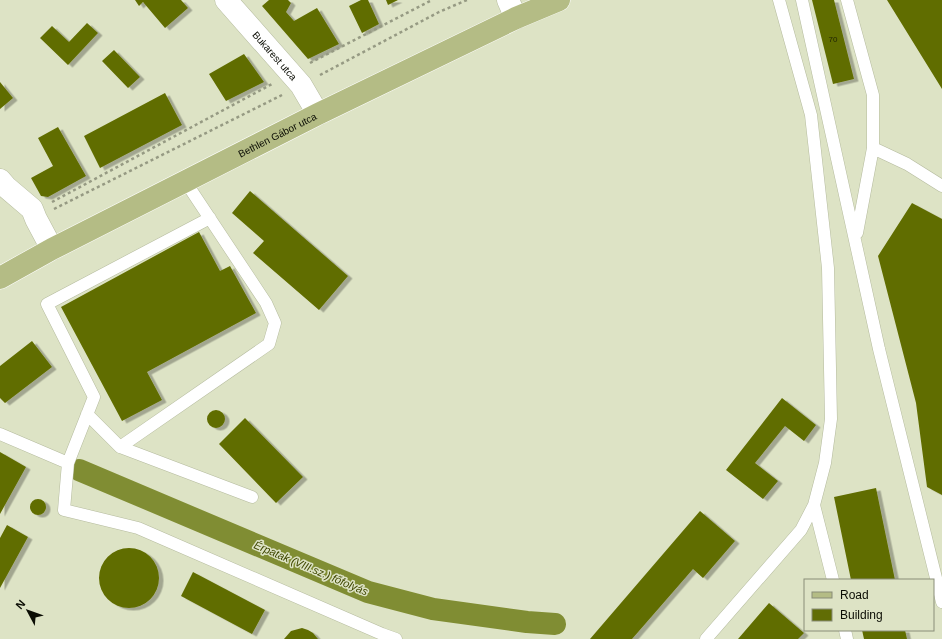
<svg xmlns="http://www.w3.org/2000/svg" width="942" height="639" font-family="Arial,sans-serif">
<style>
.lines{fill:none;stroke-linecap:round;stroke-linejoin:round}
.canal{stroke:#808d33;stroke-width:22}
.building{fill:#616d05;filter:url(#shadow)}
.service-casing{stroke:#b5bb9e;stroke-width:13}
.minor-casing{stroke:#b5bb9e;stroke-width:23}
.primary-casing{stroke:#fff;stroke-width:23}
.path{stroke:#969a83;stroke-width:2.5;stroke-dasharray:3 3;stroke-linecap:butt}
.service{stroke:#fff;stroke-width:12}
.minor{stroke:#fff;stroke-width:22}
.primary{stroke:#b4bc85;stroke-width:22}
.labels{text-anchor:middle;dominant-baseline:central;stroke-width:3;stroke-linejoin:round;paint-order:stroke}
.number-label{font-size:8px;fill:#202504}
.street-label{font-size:10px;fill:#0b0d04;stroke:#dde3c5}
.water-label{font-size:11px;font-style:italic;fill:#3f4700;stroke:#dde3c5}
</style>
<defs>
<filter id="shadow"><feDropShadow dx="4.5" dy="2.5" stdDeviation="0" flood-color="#0004"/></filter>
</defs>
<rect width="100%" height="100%" fill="#dde3c5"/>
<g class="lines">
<path class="canal" d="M 79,470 L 368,592 L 433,609 L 527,622 L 555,624"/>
</g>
<path class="building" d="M 135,0 L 181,0 L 188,8 L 165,28 L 143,2 L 139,6 Z
M 269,0 L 288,0 L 291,3 L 286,12 L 294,21 L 317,8 L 339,44 L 308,59 L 262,6 Z
M 361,0 L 368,0 L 379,24 L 362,33 L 349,6 Z
M 386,0 L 398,0 L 388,5 Z
M 812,0 L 834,0 L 854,79 L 833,84 Z
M 887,0 L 942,0 L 942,89 Z
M 87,23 L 98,33 L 68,65 L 40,38 L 52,26 L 69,42 Z
M 114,50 L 140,77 L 128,88 L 102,61 Z
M 244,54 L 264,82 L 226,101 L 209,74 Z
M 0,82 L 13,98 L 0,109 Z
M 165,93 L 182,125 L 100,168 L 84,136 Z
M 58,127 L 86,176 L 48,197 L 41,196 L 31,178 L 53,166 L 38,138 Z
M 250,191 L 348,276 L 319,310 L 253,253 L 264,241 L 232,213 Z
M 912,203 L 942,219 L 942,495 L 927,487 L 916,403 L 878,256 Z
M 199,232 L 220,271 L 230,266 L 256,313 L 147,372 L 162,400 L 122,421 L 61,307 Z
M 32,341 L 52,367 L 5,403 L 0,398 L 0,366 Z
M 782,398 L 816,425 L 804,441 L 785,426 L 755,463 L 778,481 L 763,499 L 726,470 Z
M207 419a9 9 0 1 1 18 0a9 9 0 1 1-18 0Z
M 245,418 L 303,477 L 276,503 L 219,444 Z
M 0,452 L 26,467 L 0,514 Z
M 876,488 L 895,580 L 851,580 L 834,497 Z
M30 507a8 8 0 1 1 16 0a8 8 0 1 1-16 0Z
M 700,511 L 735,541 L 703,578 L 693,569 L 632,639 L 590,639 Z
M 7,525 L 28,537 L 0,588 L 0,538 Z
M99 578a30 30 0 1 1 60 0a30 30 0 1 1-60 0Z
M 193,572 L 265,610 L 252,634 L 181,596 Z
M 769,603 L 804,633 L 798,639 L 738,639 Z
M 302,628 L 308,630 L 313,633 L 318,639 L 284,639 L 291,631 Z
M 862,630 L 905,630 L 907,639 L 864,639 Z"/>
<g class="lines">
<g class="service-casing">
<path id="service" d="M 802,0 L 879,349 L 942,602
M 847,0 L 873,95 L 873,148 L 857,233
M 873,148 L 907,164 L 942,186
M 87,414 L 120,447 L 269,344 L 275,323 L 266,303 L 185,181
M 0,434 L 68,463 L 94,397 L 47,304 L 210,218
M 120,447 L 252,497
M 68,463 L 64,510 L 138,528 L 382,634 L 396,639
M 814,505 L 833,580
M 845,630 L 847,639
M 706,639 L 801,530 L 814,505 L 825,463 L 831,419 L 828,268 L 811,115 L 779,0"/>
</g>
<g class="minor-casing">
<g id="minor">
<path id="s1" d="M 226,0 L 301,85 L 318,114"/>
<path d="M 508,0 L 516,18"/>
<path d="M 0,180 L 6,187 L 32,209 L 36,219 L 52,249"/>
</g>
</g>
<g class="primary-casing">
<g id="primary">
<path id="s2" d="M 0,278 L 52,249 L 318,114 L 516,18 L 559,0"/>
</g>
</g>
<path class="path" d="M 310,63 L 432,0
M 320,75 L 439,12 L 467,0
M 52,202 L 272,84
M 54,209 L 282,95"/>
<use href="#service" class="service"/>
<use href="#minor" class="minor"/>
<use href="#primary" class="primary"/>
</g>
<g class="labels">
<g class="number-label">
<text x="833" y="39">70</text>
</g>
<g class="street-label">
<text stroke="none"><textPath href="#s1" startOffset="74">Bukarest utca</textPath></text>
<text stroke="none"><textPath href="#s2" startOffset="312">Bethlen Gábor utca</textPath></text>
</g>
<g class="water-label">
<text transform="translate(311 568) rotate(23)">Érpatak (VIII.sz.) főfolyás</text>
</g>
</g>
<rect x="804" y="579" width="130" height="52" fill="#dde3c5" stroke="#898d78"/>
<rect x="812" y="592" width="20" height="6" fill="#b4bc85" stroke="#898d78"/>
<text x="840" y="599" font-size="12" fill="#0b0d04">Road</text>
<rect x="812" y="609" width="20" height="12" fill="#616d05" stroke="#898d78"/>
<text x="840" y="619" font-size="12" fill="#0b0d04">Building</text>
<g transform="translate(28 611) rotate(311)" stroke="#dde3c5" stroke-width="3" paint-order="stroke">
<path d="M0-3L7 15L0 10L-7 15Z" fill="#0b0d04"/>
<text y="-6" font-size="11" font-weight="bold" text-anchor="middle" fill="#0b0d04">N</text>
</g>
</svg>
